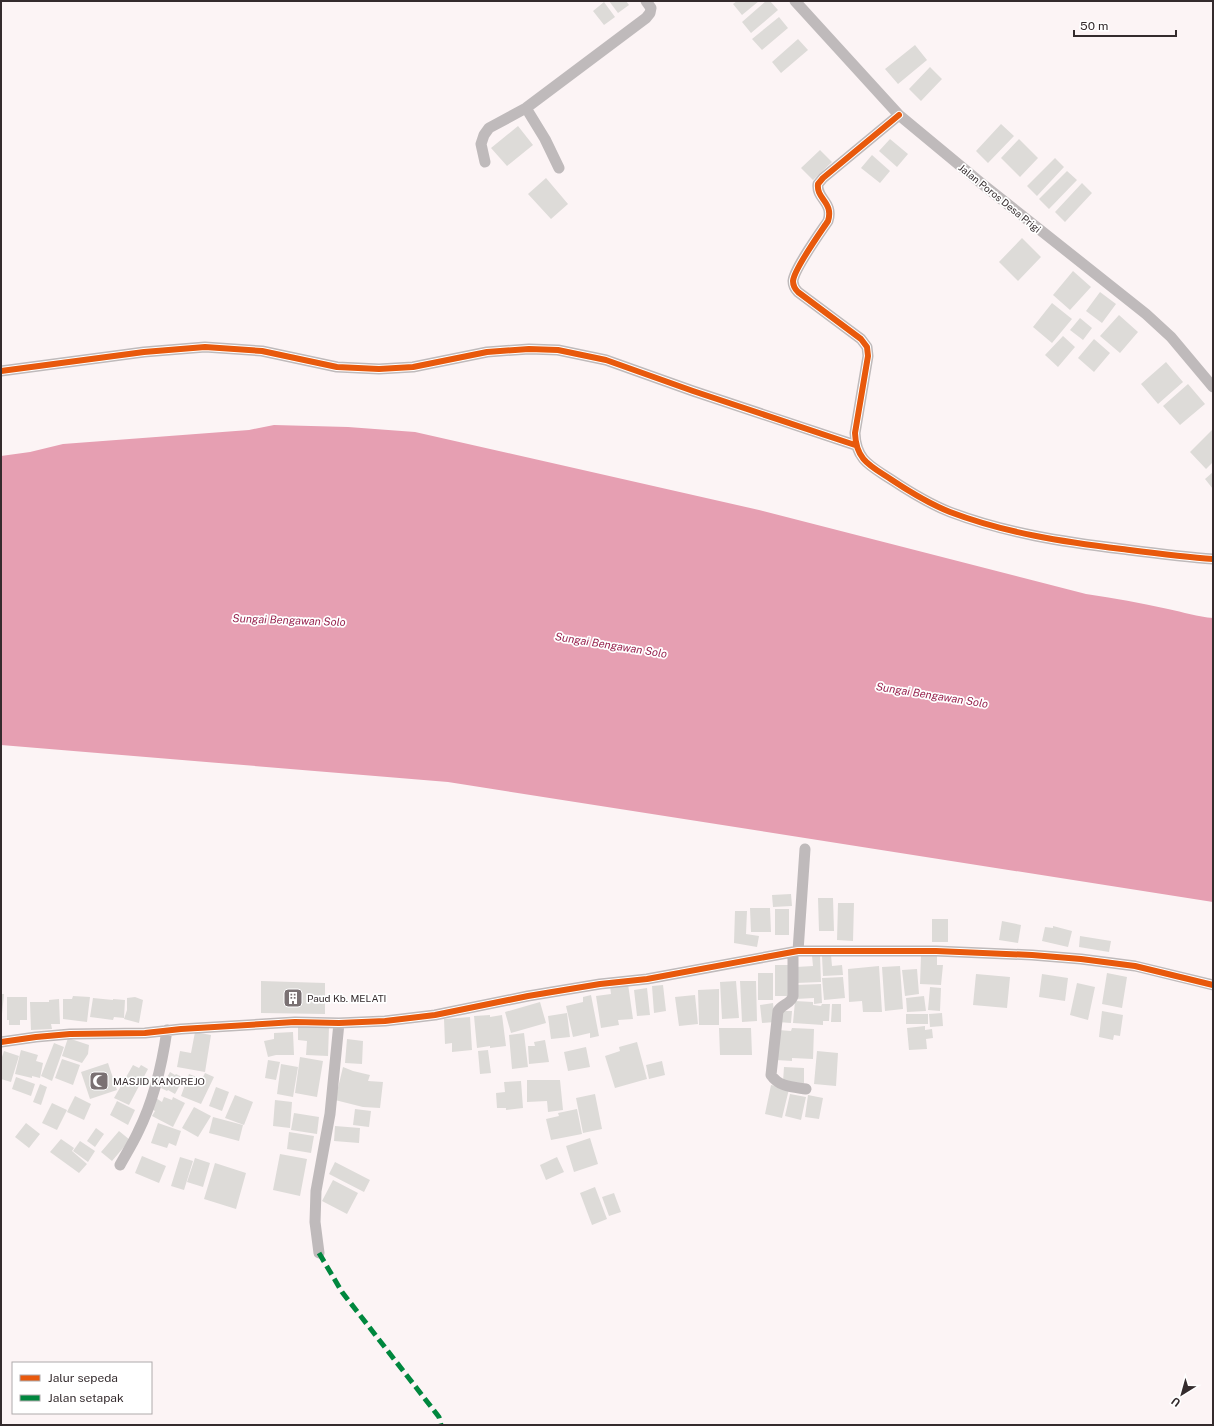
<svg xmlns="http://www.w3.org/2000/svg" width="1214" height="1426" font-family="'Public Sans',sans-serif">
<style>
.water{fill:#e69fb2}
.building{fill:#dddbd8}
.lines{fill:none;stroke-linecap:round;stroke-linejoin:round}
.street{stroke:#bfbabb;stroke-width:11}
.quiet{stroke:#00873e;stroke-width:5;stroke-dasharray:10 5;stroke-linecap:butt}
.cycleway-casing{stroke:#fff;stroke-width:8}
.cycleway{stroke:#e8590c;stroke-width:6}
.labels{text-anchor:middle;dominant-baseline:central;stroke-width:3.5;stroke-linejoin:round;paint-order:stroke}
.street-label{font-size:10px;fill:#342b2d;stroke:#fff}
.poi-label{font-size:10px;fill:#342b2d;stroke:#fff;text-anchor:start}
.water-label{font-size:11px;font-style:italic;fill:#98244f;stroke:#fff}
</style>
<rect width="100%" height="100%" fill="#fcf4f5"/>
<path class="water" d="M 274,425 L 348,427 L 415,432 L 759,510 L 1086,594 C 1114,598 1141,603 1168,609 C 1183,612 1198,617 1213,618 L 1213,902 L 448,782 L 1,745 L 1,456 L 30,452 L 63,444 L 249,430 Z"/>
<path class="building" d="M 609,1 L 626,1 L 629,5 L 618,13 Z
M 737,1 L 759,1 L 742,15 L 733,4 Z
M 766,1 L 770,1 L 778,10 L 751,33 L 742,22 Z
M 604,2 L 615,17 L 604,25 L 593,11 Z
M 779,17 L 788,28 L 762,50 L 752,39 Z
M 798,39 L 808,50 L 781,73 L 772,62 Z
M 915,45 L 927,60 L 898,84 L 885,69 Z
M 930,67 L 942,79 L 921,101 L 909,89 Z
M 1001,124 L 1014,136 L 988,163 L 976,151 Z
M 518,126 L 533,145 L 507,166 L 491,148 Z
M 890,139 L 908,154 L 897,167 L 879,151 Z
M 1019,139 L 1038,158 L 1020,177 L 1001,158 Z
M 820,150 L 832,162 L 813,180 L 801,168 Z
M 872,155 L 890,171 L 880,183 L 861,168 Z
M 1055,158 L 1064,167 L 1037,196 L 1027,186 Z
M 1067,171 L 1077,180 L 1049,209 L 1039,199 Z
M 546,178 L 568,204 L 551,219 L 528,194 Z
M 1082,183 L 1092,193 L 1065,222 L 1055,212 Z
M 1022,238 L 1041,257 L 1018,281 L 999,262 Z
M 1073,271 L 1091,287 L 1070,310 L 1053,295 Z
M 1100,292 L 1116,304 L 1102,323 L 1086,311 Z
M 1052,303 L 1072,319 L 1052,343 L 1033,327 Z
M 1119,315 L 1138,332 L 1120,353 L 1100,336 Z
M 1080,318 L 1092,328 L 1083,340 L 1070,330 Z
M 1063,336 L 1075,347 L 1058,367 L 1045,355 Z
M 1094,339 L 1110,353 L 1094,372 L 1078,358 Z
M 1166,362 L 1183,382 L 1158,404 L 1141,384 Z
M 1188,384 L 1205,404 L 1180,425 L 1163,406 Z
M 1213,429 L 1213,462 L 1206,469 L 1190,452 Z
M 1213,472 L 1213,489 L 1205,479 Z
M 791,894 L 792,906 L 773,907 L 772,895 Z
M 818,898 L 833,898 L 834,931 L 819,931 Z
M 838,903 L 854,903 L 853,941 L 837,940 Z
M 750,908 L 770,908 L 771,932 L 751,932 Z
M 775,909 L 789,909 L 789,935 L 775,935 Z
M 735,911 L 747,911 L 746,934 L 759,936 L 757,947 L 734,943 Z
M 932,919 L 948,919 L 948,942 L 932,942 Z
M 1002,921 L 1021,925 L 1018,943 L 999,940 Z
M 1053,926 L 1072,931 L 1068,947 L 1042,941 L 1045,927 L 1053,928 Z
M 1080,936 L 1111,941 L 1109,952 L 1079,947 Z
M 820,955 L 821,982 L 796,983 L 796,967 L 813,966 L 812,956 Z
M 831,955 L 832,966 L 842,965 L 843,975 L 823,976 L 822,956 Z
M 921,956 L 937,956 L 937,965 L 943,965 L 941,985 L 920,984 Z
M 775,965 L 790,965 L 790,996 L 775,996 Z
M 879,966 L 882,1012 L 863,1012 L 862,1001 L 849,1002 L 848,969 Z
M 900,966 L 903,1009 L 885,1011 L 882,967 Z
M 917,969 L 919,994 L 905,996 L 902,970 Z
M 758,973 L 773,973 L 773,1000 L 758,1000 Z
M 1107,973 L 1127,977 L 1122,1008 L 1102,1004 Z
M 976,974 L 1010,977 L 1007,1008 L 973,1005 Z
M 1042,974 L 1068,978 L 1065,1001 L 1039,997 Z
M 843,977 L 845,998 L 824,1000 L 822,978 Z
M 261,981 L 325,983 L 325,1014 L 261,1013 Z
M 736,981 L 739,1018 L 722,1019 L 720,982 Z
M 740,981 L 756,981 L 757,1021 L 742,1022 Z
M 1077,983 L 1095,987 L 1088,1020 L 1070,1015 Z
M 628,984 L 633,1019 L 618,1020 L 619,1025 L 601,1028 L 596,996 L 611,994 L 610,986 Z
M 821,984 L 822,1003 L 814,1004 L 814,998 L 796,999 L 795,985 Z
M 663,985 L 666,1011 L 654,1013 L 652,986 Z
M 930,987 L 941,988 L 940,1011 L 928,1010 Z
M 647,988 L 650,1015 L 637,1016 L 634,990 Z
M 719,989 L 719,1025 L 699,1025 L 698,990 Z
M 1,994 L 4,994 L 2,1014 L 1,1013 Z
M 591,995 L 599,1036 L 590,1038 L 590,1033 L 573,1037 L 566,1006 L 583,1002 L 583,997 Z
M 695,995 L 698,1024 L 679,1026 L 675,997 Z
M 73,996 L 90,997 L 87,1022 L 63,1019 L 63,999 L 72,999 Z
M 924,996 L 926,1011 L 907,1012 L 906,998 Z
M 7,997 L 27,997 L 27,1020 L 20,1020 L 20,1025 L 9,1025 L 9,1020 L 7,1020 Z
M 135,997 L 143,1000 L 139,1023 L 124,1019 L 127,1010 L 127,998 Z
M 93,998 L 113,1000 L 113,999 L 125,1000 L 124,1018 L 114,1017 L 113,1020 L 90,1017 Z
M 59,999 L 60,1024 L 51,1024 L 52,1029 L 31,1030 L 30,1002 L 49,1002 L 49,1000 Z
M 795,1001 L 813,1002 L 813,1005 L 821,1006 L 822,1004 L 830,1004 L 829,1021 L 823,1021 L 823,1025 L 793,1023 Z
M 540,1002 L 546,1023 L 511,1033 L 505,1012 Z
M 773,1003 L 775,1022 L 762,1023 L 760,1005 Z
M 832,1004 L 841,1004 L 841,1022 L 831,1022 Z
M 779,1011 L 792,1011 L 791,1023 L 778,1022 Z
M 1102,1011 L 1123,1015 L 1120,1036 L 1114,1035 L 1113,1040 L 1099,1037 Z
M 567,1013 L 570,1037 L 551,1039 L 548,1016 Z
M 942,1013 L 943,1026 L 930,1027 L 929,1014 Z
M 906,1014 L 928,1014 L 928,1024 L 906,1024 Z
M 490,1015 L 490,1017 L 502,1015 L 506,1046 L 490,1048 L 490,1046 L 477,1048 L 474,1016 Z
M 470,1017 L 472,1050 L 452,1052 L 452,1043 L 445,1044 L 444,1019 Z
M 298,1025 L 329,1027 L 328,1056 L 306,1055 L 307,1041 L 298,1040 Z
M 925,1026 L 925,1030 L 932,1029 L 933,1038 L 926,1039 L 927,1049 L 909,1050 L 907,1028 Z
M 719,1028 L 751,1028 L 752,1055 L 720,1055 Z
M 792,1028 L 814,1029 L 813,1059 L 792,1058 L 792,1061 L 776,1060 L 778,1030 L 791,1031 Z
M 195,1032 L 211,1035 L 205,1072 L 177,1067 L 180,1051 L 191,1053 Z
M 293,1032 L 294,1055 L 276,1055 L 268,1057 L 264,1041 L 274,1039 L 274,1033 Z
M 524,1033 L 528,1067 L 512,1069 L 509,1035 Z
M 68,1038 L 89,1045 L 88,1054 L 82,1063 L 62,1056 Z
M 347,1039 L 363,1041 L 362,1064 L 345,1063 Z
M 545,1040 L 549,1062 L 529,1064 L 528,1046 L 535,1046 L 534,1042 Z
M 637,1042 L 647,1079 L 615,1088 L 605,1056 L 620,1051 L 619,1047 Z
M 54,1043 L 64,1047 L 52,1081 L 41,1076 Z
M 586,1047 L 590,1067 L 568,1071 L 564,1052 Z
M 21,1050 L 38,1055 L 36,1061 L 43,1063 L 40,1078 L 32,1076 L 32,1078 L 15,1074 Z
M 488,1050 L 491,1073 L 480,1074 L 478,1051 Z
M 4,1051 L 19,1056 L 11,1082 L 1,1079 L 1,1060 Z
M 817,1051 L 838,1053 L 836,1086 L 814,1084 Z
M 300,1057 L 323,1061 L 317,1097 L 295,1093 Z
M 62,1059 L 80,1065 L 73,1085 L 55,1078 Z
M 268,1060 L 280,1062 L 276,1080 L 265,1078 Z
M 662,1061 L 665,1075 L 649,1079 L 646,1065 Z
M 108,1063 L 117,1090 L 90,1099 L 81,1072 Z
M 281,1064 L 298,1067 L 293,1097 L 277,1094 Z
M 133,1065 L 139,1068 L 141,1065 L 148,1069 L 129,1105 L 114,1098 Z
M 343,1067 L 353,1071 L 370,1075 L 368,1081 L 383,1082 L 380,1108 L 363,1107 L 335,1100 Z
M 784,1067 L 804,1068 L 804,1083 L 783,1082 Z
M 170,1072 L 175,1075 L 176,1074 L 184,1078 L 175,1094 L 168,1090 L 167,1091 L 161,1088 Z
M 205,1073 L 214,1077 L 201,1104 L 181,1096 L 189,1074 L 202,1079 Z
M 16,1077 L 35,1084 L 31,1096 L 12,1089 Z
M 527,1080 L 560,1080 L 563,1110 L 548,1112 L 547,1101 L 527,1102 Z
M 521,1081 L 523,1108 L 506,1110 L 506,1108 L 497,1108 L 496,1093 L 505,1092 L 504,1082 Z
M 40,1084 L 47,1087 L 41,1105 L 33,1102 Z
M 771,1085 L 789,1089 L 782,1118 L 765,1114 Z
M 216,1087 L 229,1092 L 222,1111 L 209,1106 Z
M 595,1094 L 602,1129 L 583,1133 L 576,1098 Z
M 790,1094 L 806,1097 L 801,1120 L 785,1116 Z
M 235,1095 L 253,1102 L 244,1125 L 225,1118 Z
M 808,1095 L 823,1098 L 819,1119 L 805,1117 Z
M 75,1096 L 91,1104 L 84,1120 L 67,1112 Z
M 164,1097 L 172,1100 L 173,1097 L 185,1103 L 173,1127 L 152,1116 L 155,1111 L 149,1108 L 156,1098 L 162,1102 Z
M 275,1100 L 292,1102 L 290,1128 L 273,1126 Z
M 117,1101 L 135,1110 L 128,1125 L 110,1115 Z
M 52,1103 L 67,1110 L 57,1130 L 42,1123 Z
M 194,1107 L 211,1116 L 198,1137 L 182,1128 Z
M 355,1109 L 371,1111 L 369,1127 L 353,1125 Z
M 577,1109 L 582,1134 L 551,1140 L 546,1119 L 559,1116 L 558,1113 Z
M 294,1113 L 319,1117 L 317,1134 L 291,1130 Z
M 213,1117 L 243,1125 L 239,1141 L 209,1133 Z
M 26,1123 L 40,1134 L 29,1148 L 15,1137 Z
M 158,1123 L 181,1131 L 176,1146 L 169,1143 L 167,1148 L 151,1143 Z
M 335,1126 L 360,1128 L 359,1143 L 334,1141 Z
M 96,1128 L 104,1134 L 95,1147 L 87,1141 Z
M 119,1131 L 130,1140 L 112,1161 L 101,1152 Z
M 289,1132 L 314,1136 L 311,1153 L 287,1149 Z
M 590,1138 L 598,1164 L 574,1172 L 566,1146 Z
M 61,1139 L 74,1148 L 72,1151 L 87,1164 L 79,1173 L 50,1152 Z
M 80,1141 L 95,1151 L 88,1162 L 73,1151 Z
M 280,1154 L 307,1159 L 300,1196 L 273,1190 Z
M 142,1156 L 166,1166 L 159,1183 L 135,1173 Z
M 180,1157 L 193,1161 L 184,1190 L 171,1186 Z
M 557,1157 L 564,1172 L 546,1180 L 540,1165 Z
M 195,1158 L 210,1163 L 203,1187 L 187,1182 Z
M 335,1162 L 370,1180 L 364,1192 L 329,1174 Z
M 215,1163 L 246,1173 L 236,1209 L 204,1199 Z
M 333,1180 L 358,1193 L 347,1214 L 322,1201 Z
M 595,1187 L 607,1219 L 592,1225 L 580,1193 Z
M 614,1193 L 621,1212 L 609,1216 L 602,1197 Z"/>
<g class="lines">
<path class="street" d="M 795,1 L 899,115 L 981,183 L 1146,314 L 1171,337 L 1213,387
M 526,108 L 545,139 L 559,168
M 899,115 L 823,178 L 818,184 C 816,199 834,202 828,221 C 820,233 794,269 793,281 C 793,286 795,289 798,292 L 861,339 L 867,347 L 868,356 L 855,433 C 856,461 871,466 892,480 C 910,492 930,504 950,512 C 1005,533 1064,542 1122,549 C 1153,553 1183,557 1213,559
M 485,162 L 481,144 L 484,135 L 489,128 L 526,108 L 646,18 L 650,13 L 651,8 L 646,1
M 1,371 L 144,352 L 205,347 L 262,351 L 337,367 L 379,369 L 413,367 L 487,352 L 529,349 L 558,350 L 606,360 L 693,391 L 855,445
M 798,951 L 805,849
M 793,952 L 793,996 C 791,1004 782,1004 778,1011 L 771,1075 C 779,1087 793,1087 806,1089
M 1,1042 L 36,1037 L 70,1034 L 145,1033 L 181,1029 L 295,1022 L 339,1023 L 385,1021 L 435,1015 L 528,996 L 600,984 L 647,979 L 798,951 L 936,951 L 1032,955 L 1081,959 L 1135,966 L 1213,985
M 120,1165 C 126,1154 133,1143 138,1132 C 154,1100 162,1065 167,1030
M 319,1253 L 315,1222 L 316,1191 L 330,1114 L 339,1023"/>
<path class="quiet" d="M 319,1253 L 342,1292 L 439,1417 L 441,1425"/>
<g class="cycleway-casing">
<path id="cycleway" d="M 899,115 L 823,178 L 818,184 C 816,199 834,202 828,221 C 820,233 794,269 793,281 C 793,286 795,289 798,292 L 861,339 L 867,347 L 868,356 L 855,433 C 856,461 871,466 892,480 C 910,492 930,504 950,512 C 1005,533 1064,542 1122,549 C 1153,553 1183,557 1213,559
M 1,371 L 144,352 L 205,347 L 262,351 L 337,367 L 379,369 L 413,367 L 487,352 L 529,349 L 558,350 L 606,360 L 693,391 L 855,445
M 1,1042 L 36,1037 L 70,1034 L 145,1033 L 181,1029 L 295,1022 L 339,1023 L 385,1021 L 435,1015 L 528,996 L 600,984 L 647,979 L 798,951 L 936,951 L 1032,955 L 1081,959 L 1135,966 L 1213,985"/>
</g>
<use href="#cycleway" class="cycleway"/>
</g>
<defs>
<g id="building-square" transform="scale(1)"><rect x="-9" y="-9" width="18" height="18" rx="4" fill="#7a7173" stroke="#fff"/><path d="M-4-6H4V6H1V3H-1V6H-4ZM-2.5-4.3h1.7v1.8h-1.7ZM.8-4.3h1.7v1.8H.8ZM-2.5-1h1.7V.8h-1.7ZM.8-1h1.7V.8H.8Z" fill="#fff"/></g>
<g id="mosque-square" transform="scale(1)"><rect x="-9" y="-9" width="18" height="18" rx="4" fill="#7a7173" stroke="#fff"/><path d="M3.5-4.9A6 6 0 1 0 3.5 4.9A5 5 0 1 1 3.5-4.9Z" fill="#fff"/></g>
</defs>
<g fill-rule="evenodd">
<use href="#building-square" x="293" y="998"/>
<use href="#mosque-square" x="99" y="1081"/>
</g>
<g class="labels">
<g class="street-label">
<text transform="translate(1000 198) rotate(39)">Jalan Poros Desa Prigi</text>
</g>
<g class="poi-label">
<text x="307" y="998">Paud Kb. MELATI</text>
<text x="113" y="1081">MASJID KANOREJO</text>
</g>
<g class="water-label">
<text transform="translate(289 620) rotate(2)">Sungai Bengawan Solo</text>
<text transform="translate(611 645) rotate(9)">Sungai Bengawan Solo</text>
<text transform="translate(932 695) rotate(9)">Sungai Bengawan Solo</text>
</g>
</g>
<rect width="1214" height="1426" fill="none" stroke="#342b2d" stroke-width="4"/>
<rect x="12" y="1362" width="140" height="52" fill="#ffffff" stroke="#aeaaab"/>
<rect x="20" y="1375" width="20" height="6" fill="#e8590c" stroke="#aeaaab"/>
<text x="48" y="1382" font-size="12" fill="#342b2d">Jalur sepeda</text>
<rect x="20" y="1395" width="20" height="6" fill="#00873e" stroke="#aeaaab"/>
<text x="48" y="1402" font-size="12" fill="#342b2d">Jalan setapak</text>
<g transform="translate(1182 1394) rotate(217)" stroke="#ffffff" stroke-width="3" paint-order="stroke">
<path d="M0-3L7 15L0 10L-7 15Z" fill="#342b2d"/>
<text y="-6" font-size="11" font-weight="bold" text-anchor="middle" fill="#342b2d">U</text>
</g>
<path d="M1074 30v6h102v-6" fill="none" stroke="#342b2d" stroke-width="2"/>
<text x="1080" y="30" font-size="12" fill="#342b2d" stroke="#ffffff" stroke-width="3" paint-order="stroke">50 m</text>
</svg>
